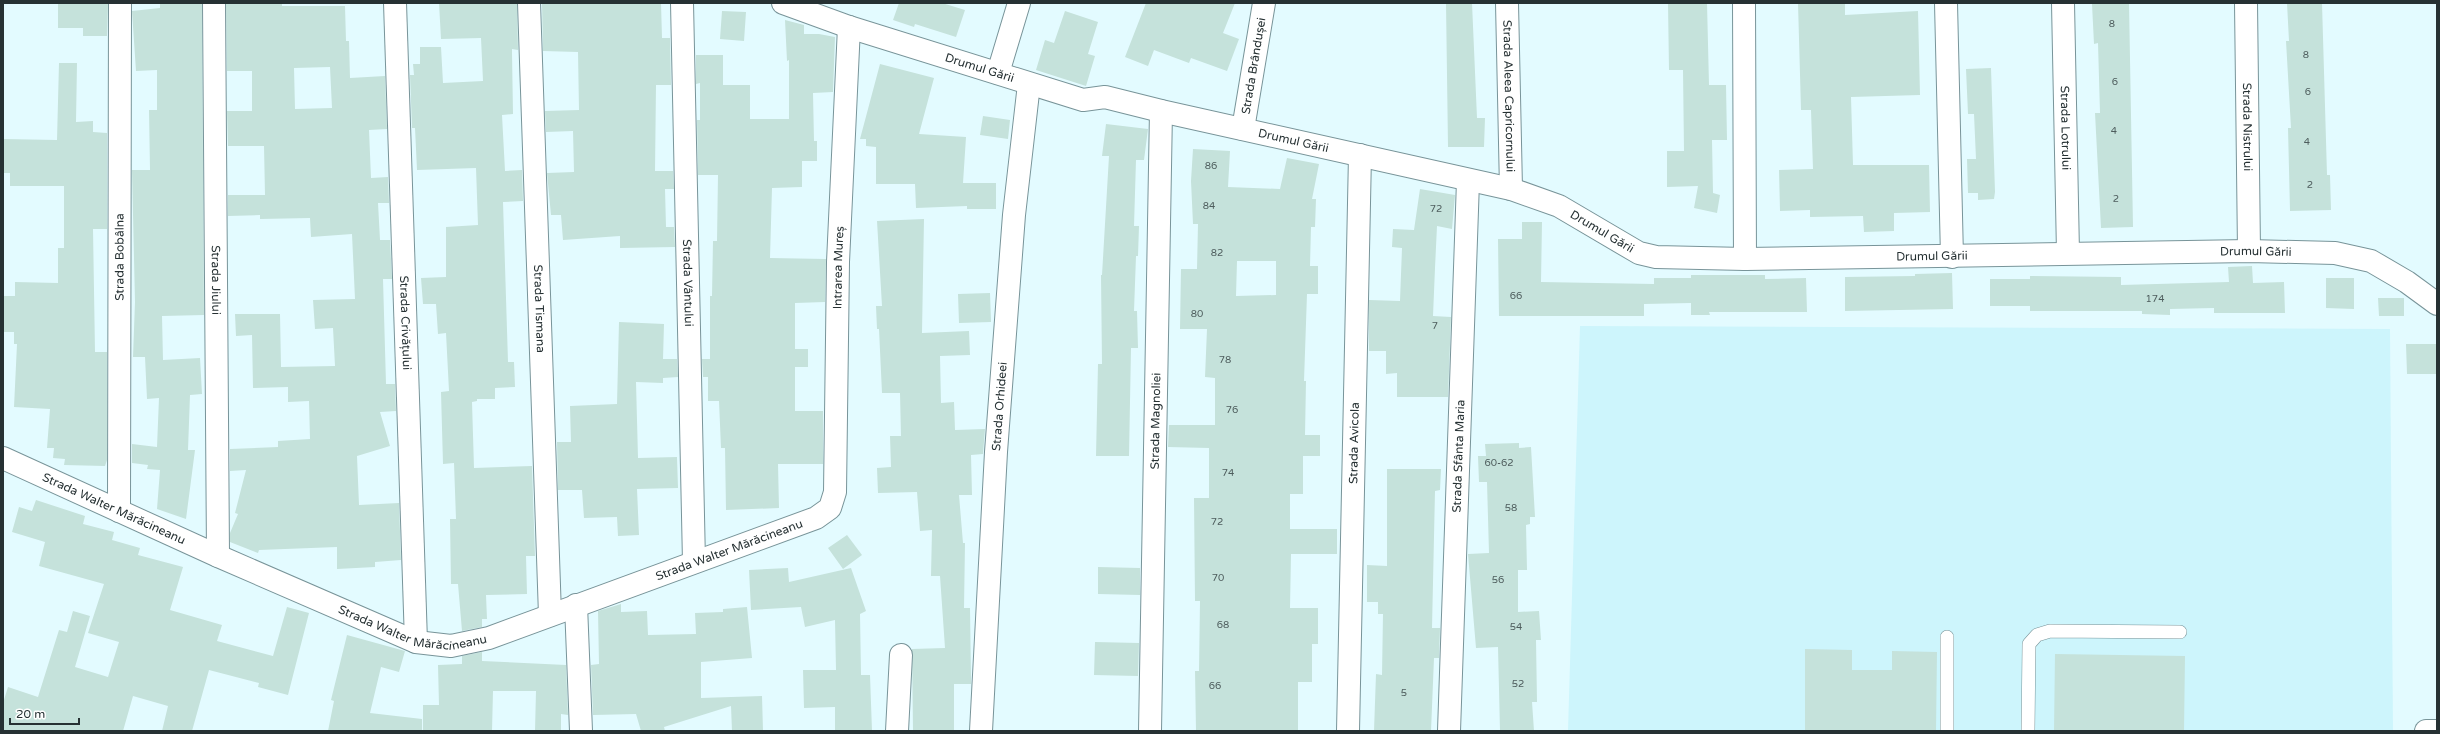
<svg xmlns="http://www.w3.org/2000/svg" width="2440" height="734" font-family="'Varela Round',sans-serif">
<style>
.built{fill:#cdf5fc}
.building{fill:#c5e2db;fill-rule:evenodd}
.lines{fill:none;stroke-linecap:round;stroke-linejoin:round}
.service-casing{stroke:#789499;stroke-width:14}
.minor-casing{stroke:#789499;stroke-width:24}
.service{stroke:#fff;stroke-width:13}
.minor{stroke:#fff;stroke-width:22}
.labels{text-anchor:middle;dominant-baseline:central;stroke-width:4;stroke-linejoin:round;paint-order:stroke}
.number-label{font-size:10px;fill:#4e5d5d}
.street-label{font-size:12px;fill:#263133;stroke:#fff}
</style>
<rect width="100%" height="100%" fill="#e3fbff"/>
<path class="built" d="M 1580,326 L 2390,329 L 2393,731 L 1568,731 Z"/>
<path class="building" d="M 58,3 L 108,3 L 107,36 L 83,36 L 83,28 L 58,28 Z
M 160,3 L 202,3 L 204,315 L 162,316 L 163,360 L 200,358 L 202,394 L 190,395 L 188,450 L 195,450 L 186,519 L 157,509 L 160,470 L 147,469 L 148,465 L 132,463 L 132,444 L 157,447 L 159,398 L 147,399 L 145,357 L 133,357 L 135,302 L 132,170 L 150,170 L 149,110 L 157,110 L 157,70 L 136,71 L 132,11 L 160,8 Z
M 226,3 L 282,3 L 282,6 L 345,6 L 346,41 L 349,41 L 350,78 L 385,76 L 387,129 L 369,130 L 371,178 L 388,177 L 389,203 L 378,203 L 380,240 L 390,240 L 392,279 L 383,279 L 386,384 L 395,384 L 396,411 L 380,412 L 390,446 L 357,456 L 359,505 L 399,503 L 401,560 L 375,562 L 375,567 L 337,569 L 337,547 L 259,550 L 258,553 L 230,542 L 230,533 L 238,514 L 235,513 L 246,470 L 230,471 L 230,449 L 278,447 L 278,441 L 310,439 L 309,401 L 288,402 L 288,387 L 253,388 L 252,335 L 236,336 L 235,314 L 280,314 L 281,367 L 335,366 L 333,328 L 315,329 L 313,300 L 355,299 L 352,234 L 311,237 L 310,218 L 260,219 L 260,215 L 228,216 L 228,195 L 265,195 L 264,146 L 228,146 L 227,111 L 252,111 L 252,71 L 227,71 ZM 330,67 L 332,108 L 295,109 L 294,68 Z
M 439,3 L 517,3 L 518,50 L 512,49 L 512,53 L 513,114 L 502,115 L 505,171 L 522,170 L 523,201 L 503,202 L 508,362 L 514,362 L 515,387 L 495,388 L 495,399 L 477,399 L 477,401 L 472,402 L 474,468 L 532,466 L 535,556 L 526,556 L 527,594 L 486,595 L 487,619 L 482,619 L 482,627 L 462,631 L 458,584 L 451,584 L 450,519 L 456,519 L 454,463 L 443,464 L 441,392 L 449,391 L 446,333 L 438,334 L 436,304 L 423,304 L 421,278 L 446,277 L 446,227 L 478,225 L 476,168 L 417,170 L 415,128 L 412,128 L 410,75 L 414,75 L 413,64 L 420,64 L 420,47 L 441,47 L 443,83 L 483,81 L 481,38 L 441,39 Z
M 542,3 L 661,3 L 662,38 L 670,38 L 671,85 L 656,85 L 655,171 L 673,171 L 674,189 L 665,189 L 666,227 L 674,227 L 675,247 L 620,248 L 620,236 L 563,240 L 561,215 L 551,215 L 547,173 L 574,172 L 573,131 L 546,132 L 545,111 L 579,110 L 578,52 L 543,51 Z
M 899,3 L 942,3 L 965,10 L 956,37 L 915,24 L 914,27 L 893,20 Z
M 1146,3 L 1235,3 L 1223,33 L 1239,39 L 1227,71 L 1191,58 L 1189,63 L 1154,50 L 1148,66 L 1125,57 Z
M 1446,3 L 1472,3 L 1477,118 L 1485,118 L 1484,147 L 1448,147 Z
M 1668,3 L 1707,3 L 1709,85 L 1726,85 L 1727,140 L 1712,140 L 1713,193 L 1720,195 L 1717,213 L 1694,208 L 1698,186 L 1667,187 L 1667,151 L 1684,151 L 1683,70 L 1669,70 Z
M 1798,3 L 1845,3 L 1845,15 L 1918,11 L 1920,95 L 1851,97 L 1853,165 L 1929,165 L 1930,212 L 1894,213 L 1894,231 L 1864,232 L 1863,216 L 1810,217 L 1810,210 L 1780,211 L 1779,170 L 1813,169 L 1811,110 L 1801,110 Z
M 2129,3 L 2133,227 L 2101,228 L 2095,113 L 2100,113 L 2098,43 L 2094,44 L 2092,4 Z
M 2287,3 L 2322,3 L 2327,175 L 2330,175 L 2331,210 L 2290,211 L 2288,128 L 2291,128 L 2286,41 L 2289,41 Z
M 722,11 L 746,12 L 744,41 L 720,39 Z
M 1065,11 L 1098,22 L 1088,54 L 1095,56 L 1086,86 L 1036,70 L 1045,40 L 1054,43 Z
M 785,20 L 804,25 L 804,34 L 819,34 L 835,37 L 833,92 L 813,93 L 814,141 L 817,141 L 817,161 L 802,161 L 802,187 L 772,188 L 770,258 L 826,259 L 825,302 L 795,303 L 795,349 L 808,349 L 808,367 L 795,367 L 795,411 L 823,411 L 823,464 L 778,464 L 779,508 L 726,510 L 725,448 L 721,448 L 719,401 L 708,401 L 708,377 L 703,377 L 702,359 L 710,359 L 710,296 L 712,296 L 713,241 L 717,241 L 718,175 L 698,175 L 697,120 L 700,120 L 700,83 L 696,84 L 696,55 L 723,55 L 723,85 L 750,85 L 750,119 L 789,119 L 789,60 L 787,61 Z
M 59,63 L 77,63 L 76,122 L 93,121 L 93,132 L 107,133 L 107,229 L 93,229 L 95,352 L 107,352 L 107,460 L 105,466 L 64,465 L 65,459 L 53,458 L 54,448 L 47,448 L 50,409 L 14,407 L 17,344 L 14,344 L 14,332 L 3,332 L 4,296 L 15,296 L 15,282 L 58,283 L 58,248 L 64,248 L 64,186 L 10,186 L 10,173 L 3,173 L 3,139 L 57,140 Z
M 880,64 L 934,78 L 919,134 L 966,137 L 963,183 L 996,183 L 996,209 L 967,209 L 967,206 L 916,208 L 915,184 L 876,184 L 876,147 L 866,146 L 866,139 L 860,139 Z
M 1991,68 L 1995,192 L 1994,199 L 1978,200 L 1978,193 L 1968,193 L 1967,159 L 1976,159 L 1974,114 L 1968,114 L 1966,69 Z
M 983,116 L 1010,120 L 1008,139 L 980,135 Z
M 1106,124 L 1148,129 L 1144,160 L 1136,160 L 1134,226 L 1139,226 L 1138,256 L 1136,256 L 1134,311 L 1137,311 L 1138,348 L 1131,348 L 1129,456 L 1096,456 L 1098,364 L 1102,364 L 1101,275 L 1102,275 L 1109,156 L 1102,156 Z
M 1193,149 L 1230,151 L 1228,187 L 1280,189 L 1287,158 L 1319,164 L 1312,199 L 1316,199 L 1315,227 L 1311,227 L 1310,266 L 1318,266 L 1318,294 L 1307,294 L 1304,381 L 1306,381 L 1305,435 L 1320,435 L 1320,456 L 1303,456 L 1303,494 L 1290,494 L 1290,529 L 1337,529 L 1337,554 L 1291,554 L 1290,608 L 1318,608 L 1318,644 L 1312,644 L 1312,682 L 1298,682 L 1298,731 L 1196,731 L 1195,671 L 1199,671 L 1200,601 L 1195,601 L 1194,498 L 1209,498 L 1209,448 L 1168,447 L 1169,425 L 1215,425 L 1215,378 L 1205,377 L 1207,329 L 1180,329 L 1181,269 L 1197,269 L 1198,224 L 1193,224 L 1191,181 ZM 1237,261 L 1276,261 L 1276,295 L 1236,296 Z
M 1420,189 L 1455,195 L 1452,229 L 1437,226 L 1435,268 L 1433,316 L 1451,317 L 1448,397 L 1397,397 L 1397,373 L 1386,374 L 1386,351 L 1369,351 L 1369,300 L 1400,301 L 1402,248 L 1392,247 L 1393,229 L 1414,230 Z
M 924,219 L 922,333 L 969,331 L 970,355 L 940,356 L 941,403 L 954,402 L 955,430 L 985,429 L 983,454 L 971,455 L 972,495 L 959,495 L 963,543 L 965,543 L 964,608 L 970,608 L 971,678 L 971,684 L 954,684 L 954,731 L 913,731 L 912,649 L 945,648 L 940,576 L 931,576 L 932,530 L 920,531 L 917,492 L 878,493 L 877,468 L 891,467 L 890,436 L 901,436 L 900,393 L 882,393 L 879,329 L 877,329 L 876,306 L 882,306 L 877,221 Z
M 1522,222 L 1542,222 L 1541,282 L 1654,284 L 1654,278 L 1691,278 L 1691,275 L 1765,275 L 1765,279 L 1806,278 L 1807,312 L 1709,312 L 1710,315 L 1691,315 L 1691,303 L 1644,304 L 1644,316 L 1499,316 L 1498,239 L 1522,239 Z
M 2252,266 L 2253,283 L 2284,282 L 2285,313 L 2214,313 L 2214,308 L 2170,309 L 2170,315 L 2142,314 L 2142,311 L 2030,311 L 2030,306 L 1990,306 L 1990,279 L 2030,279 L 2030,276 L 2121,277 L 2121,285 L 2229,282 L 2228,267 Z
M 1952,273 L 1953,309 L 1845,311 L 1845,277 L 1915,276 L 1915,274 Z
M 2326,278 L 2354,278 L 2354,309 L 2326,308 Z
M 990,293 L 991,322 L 959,323 L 958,294 Z
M 2378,298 L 2404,298 L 2404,316 L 2379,316 Z
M 619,322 L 664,324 L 663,359 L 677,359 L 678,377 L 663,378 L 663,383 L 636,382 L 638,458 L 677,457 L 678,488 L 637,489 L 639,535 L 618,536 L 617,517 L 584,518 L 582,490 L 558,490 L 557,442 L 571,442 L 570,406 L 617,404 Z
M 2406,344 L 2437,344 L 2437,374 L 2407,374 Z
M 1519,443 L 1519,448 L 1531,447 L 1535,517 L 1530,517 L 1530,524 L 1526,525 L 1527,570 L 1518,570 L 1518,612 L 1539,611 L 1541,640 L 1536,640 L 1537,702 L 1532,702 L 1534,731 L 1500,731 L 1498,647 L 1476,648 L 1468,554 L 1489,553 L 1487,482 L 1479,482 L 1478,456 L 1486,456 L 1485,444 Z
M 1387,469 L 1441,469 L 1440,490 L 1435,491 L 1432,628 L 1440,628 L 1439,658 L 1434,658 L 1431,731 L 1374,731 L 1376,674 L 1382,675 L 1383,614 L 1378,614 L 1378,602 L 1367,602 L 1367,565 L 1387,566 Z
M 36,500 L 85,516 L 83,524 L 114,532 L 112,540 L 140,548 L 138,555 L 183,567 L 170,610 L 222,625 L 217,641 L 273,656 L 287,607 L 309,613 L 288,695 L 258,687 L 259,683 L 209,670 L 192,731 L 162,731 L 168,706 L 133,696 L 123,731 L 3,731 L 3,703 L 8,687 L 38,697 L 59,630 L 67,632 L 73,611 L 90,616 L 75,667 L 108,677 L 119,642 L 88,633 L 104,584 L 39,566 L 45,542 L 12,532 L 19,507 L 32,511 Z
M 847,535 L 862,555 L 843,569 L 828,548 Z
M 1098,567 L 1140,568 L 1140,595 L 1098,594 Z
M 788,568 L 789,582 L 851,568 L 866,611 L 860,614 L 861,675 L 870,675 L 872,731 L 835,731 L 835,707 L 804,708 L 803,670 L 836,670 L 835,620 L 805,627 L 801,607 L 751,610 L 749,570 Z
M 621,604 L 621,612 L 647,611 L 648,635 L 696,634 L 695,613 L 723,612 L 723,609 L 747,607 L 752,658 L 701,662 L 701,698 L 762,696 L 763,731 L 732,731 L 731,706 L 664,727 L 665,731 L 641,731 L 636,714 L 593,715 L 591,665 L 599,664 L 598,611 Z
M 347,635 L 405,651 L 399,672 L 381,667 L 370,713 L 422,719 L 422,731 L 328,731 L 334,701 L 331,700 Z
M 1095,642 L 1139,643 L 1138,676 L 1094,675 Z
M 1805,649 L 1852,650 L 1852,670 L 1892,670 L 1892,651 L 1937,652 L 1936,731 L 1805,731 Z
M 482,652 L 482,661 L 566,665 L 568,715 L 561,714 L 561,731 L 535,731 L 536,691 L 493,691 L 492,731 L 423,731 L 423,705 L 439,705 L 438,665 L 462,664 L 462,656 Z
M 2055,654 L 2185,656 L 2184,731 L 2054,731 Z"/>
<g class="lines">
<g class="service-casing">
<path id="service" d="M 1947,731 L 1947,637
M 2028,731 L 2029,644 L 2037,635 L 2050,631 L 2180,632"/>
</g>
<g class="minor-casing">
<g id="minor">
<path id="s1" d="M 214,3 L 218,556"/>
<path id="s2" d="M 395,3 L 416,642"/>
<path id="s3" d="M 529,3 L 550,615"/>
<path id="s4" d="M 682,3 L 694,562"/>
<path id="s5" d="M 783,3 L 849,27 L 1083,100 L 1105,97 L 1161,111 L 1511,189 L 1559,206 L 1639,253 L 1656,257 L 1745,259 L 2249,251 L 2335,253 L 2371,261 L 2407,282 L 2437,304"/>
<path id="s6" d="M 1507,3 L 1511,189"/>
<path d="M 1744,3 L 1745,259"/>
<path d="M 1946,3 L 1952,257"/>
<path id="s7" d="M 2063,3 L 2068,253"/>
<path id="s8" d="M 2246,3 L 2249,251"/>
<path d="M 998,73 L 1019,3"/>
<path id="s9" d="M 1243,129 L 1264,3"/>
<path id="s10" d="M 3,458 L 218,556 L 416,642 L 451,646 L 489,638 L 816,518 L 830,508 L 835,492 L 838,262 L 849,27"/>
<path id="s11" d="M 119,511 L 120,3"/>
<path d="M 576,605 L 581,731"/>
<path d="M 897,731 L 901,655"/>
<path id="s12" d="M 981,731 L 996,452 L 1014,215 L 1029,84"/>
<path id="s13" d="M 1150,731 L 1161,111"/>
<path id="s14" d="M 1348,731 L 1360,155"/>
<path id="s15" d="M 1449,731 L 1468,181"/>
<path d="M 2426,731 L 2437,731"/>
</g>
</g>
<use href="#service" class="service"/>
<use href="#minor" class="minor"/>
</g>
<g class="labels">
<g class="number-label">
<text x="2112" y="24">8</text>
<text x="2306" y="55">8</text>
<text x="2115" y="82">6</text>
<text x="2308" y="92">6</text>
<text x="2114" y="131">4</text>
<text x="2307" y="142">4</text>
<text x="1211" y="166">86</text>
<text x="2310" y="185">2</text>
<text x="2116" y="199">2</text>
<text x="1209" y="206">84</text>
<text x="1436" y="209">72</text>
<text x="1217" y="253">82</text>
<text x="1516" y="296">66</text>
<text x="2155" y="299">174</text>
<text x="1197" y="314">80</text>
<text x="1435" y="326">7</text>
<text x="1225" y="360">78</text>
<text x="1232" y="410">76</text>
<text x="1499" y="463">60-62</text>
<text x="1228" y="473">74</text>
<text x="1511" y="508">58</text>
<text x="1217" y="522">72</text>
<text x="1218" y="578">70</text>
<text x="1498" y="580">56</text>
<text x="1223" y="625">68</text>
<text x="1516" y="627">54</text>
<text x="1518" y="684">52</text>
<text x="1215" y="686">66</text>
<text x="1404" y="693">5</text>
</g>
<g class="street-label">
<text stroke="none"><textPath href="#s9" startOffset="64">Strada Brândușei</textPath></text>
<text stroke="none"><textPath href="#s5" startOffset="207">Drumul Gării</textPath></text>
<text stroke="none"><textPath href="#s6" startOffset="93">Strada Aleea Capricornului</textPath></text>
<text stroke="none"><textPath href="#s8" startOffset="124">Strada Nistrului</textPath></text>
<text stroke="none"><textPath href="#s7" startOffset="125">Strada Lotrului</textPath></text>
<text stroke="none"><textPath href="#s5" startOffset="531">Drumul Gării</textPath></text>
<text stroke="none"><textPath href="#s5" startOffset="855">Drumul Gării</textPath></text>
<text stroke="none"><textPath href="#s5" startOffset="1515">Drumul Gării</textPath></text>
<text stroke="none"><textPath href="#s11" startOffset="254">Strada Bobâlna</textPath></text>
<text stroke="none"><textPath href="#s5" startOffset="1191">Drumul Gării</textPath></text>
<text stroke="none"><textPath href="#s10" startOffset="1133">Intrarea Mureș</textPath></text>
<text stroke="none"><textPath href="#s1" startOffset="277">Strada Jiului</textPath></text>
<text stroke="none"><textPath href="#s4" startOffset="280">Strada Vântului</textPath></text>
<text stroke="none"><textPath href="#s3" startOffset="306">Strada Tismana</textPath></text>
<text stroke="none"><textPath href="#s2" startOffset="320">Strada Crivățului</textPath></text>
<text stroke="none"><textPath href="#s12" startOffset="325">Strada Orhideei</textPath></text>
<text stroke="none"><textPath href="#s13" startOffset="310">Strada Magnoliei</textPath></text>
<text stroke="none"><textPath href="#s14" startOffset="288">Strada Avicola</textPath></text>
<text stroke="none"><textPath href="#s15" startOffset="275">Strada Sfânta Maria</textPath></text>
<text stroke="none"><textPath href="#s10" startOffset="122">Strada Walter Mărăcineanu</textPath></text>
<text stroke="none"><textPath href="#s10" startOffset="782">Strada Walter Mărăcineanu</textPath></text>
<text stroke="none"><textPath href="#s10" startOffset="446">Strada Walter Mărăcineanu</textPath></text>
</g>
</g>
<rect width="2440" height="734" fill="none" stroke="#263133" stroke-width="8"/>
<path d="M10 718v6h69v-6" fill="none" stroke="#263133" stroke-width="2"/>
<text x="16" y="718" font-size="12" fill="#263133" stroke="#ffffff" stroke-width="3" paint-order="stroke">20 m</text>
</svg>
